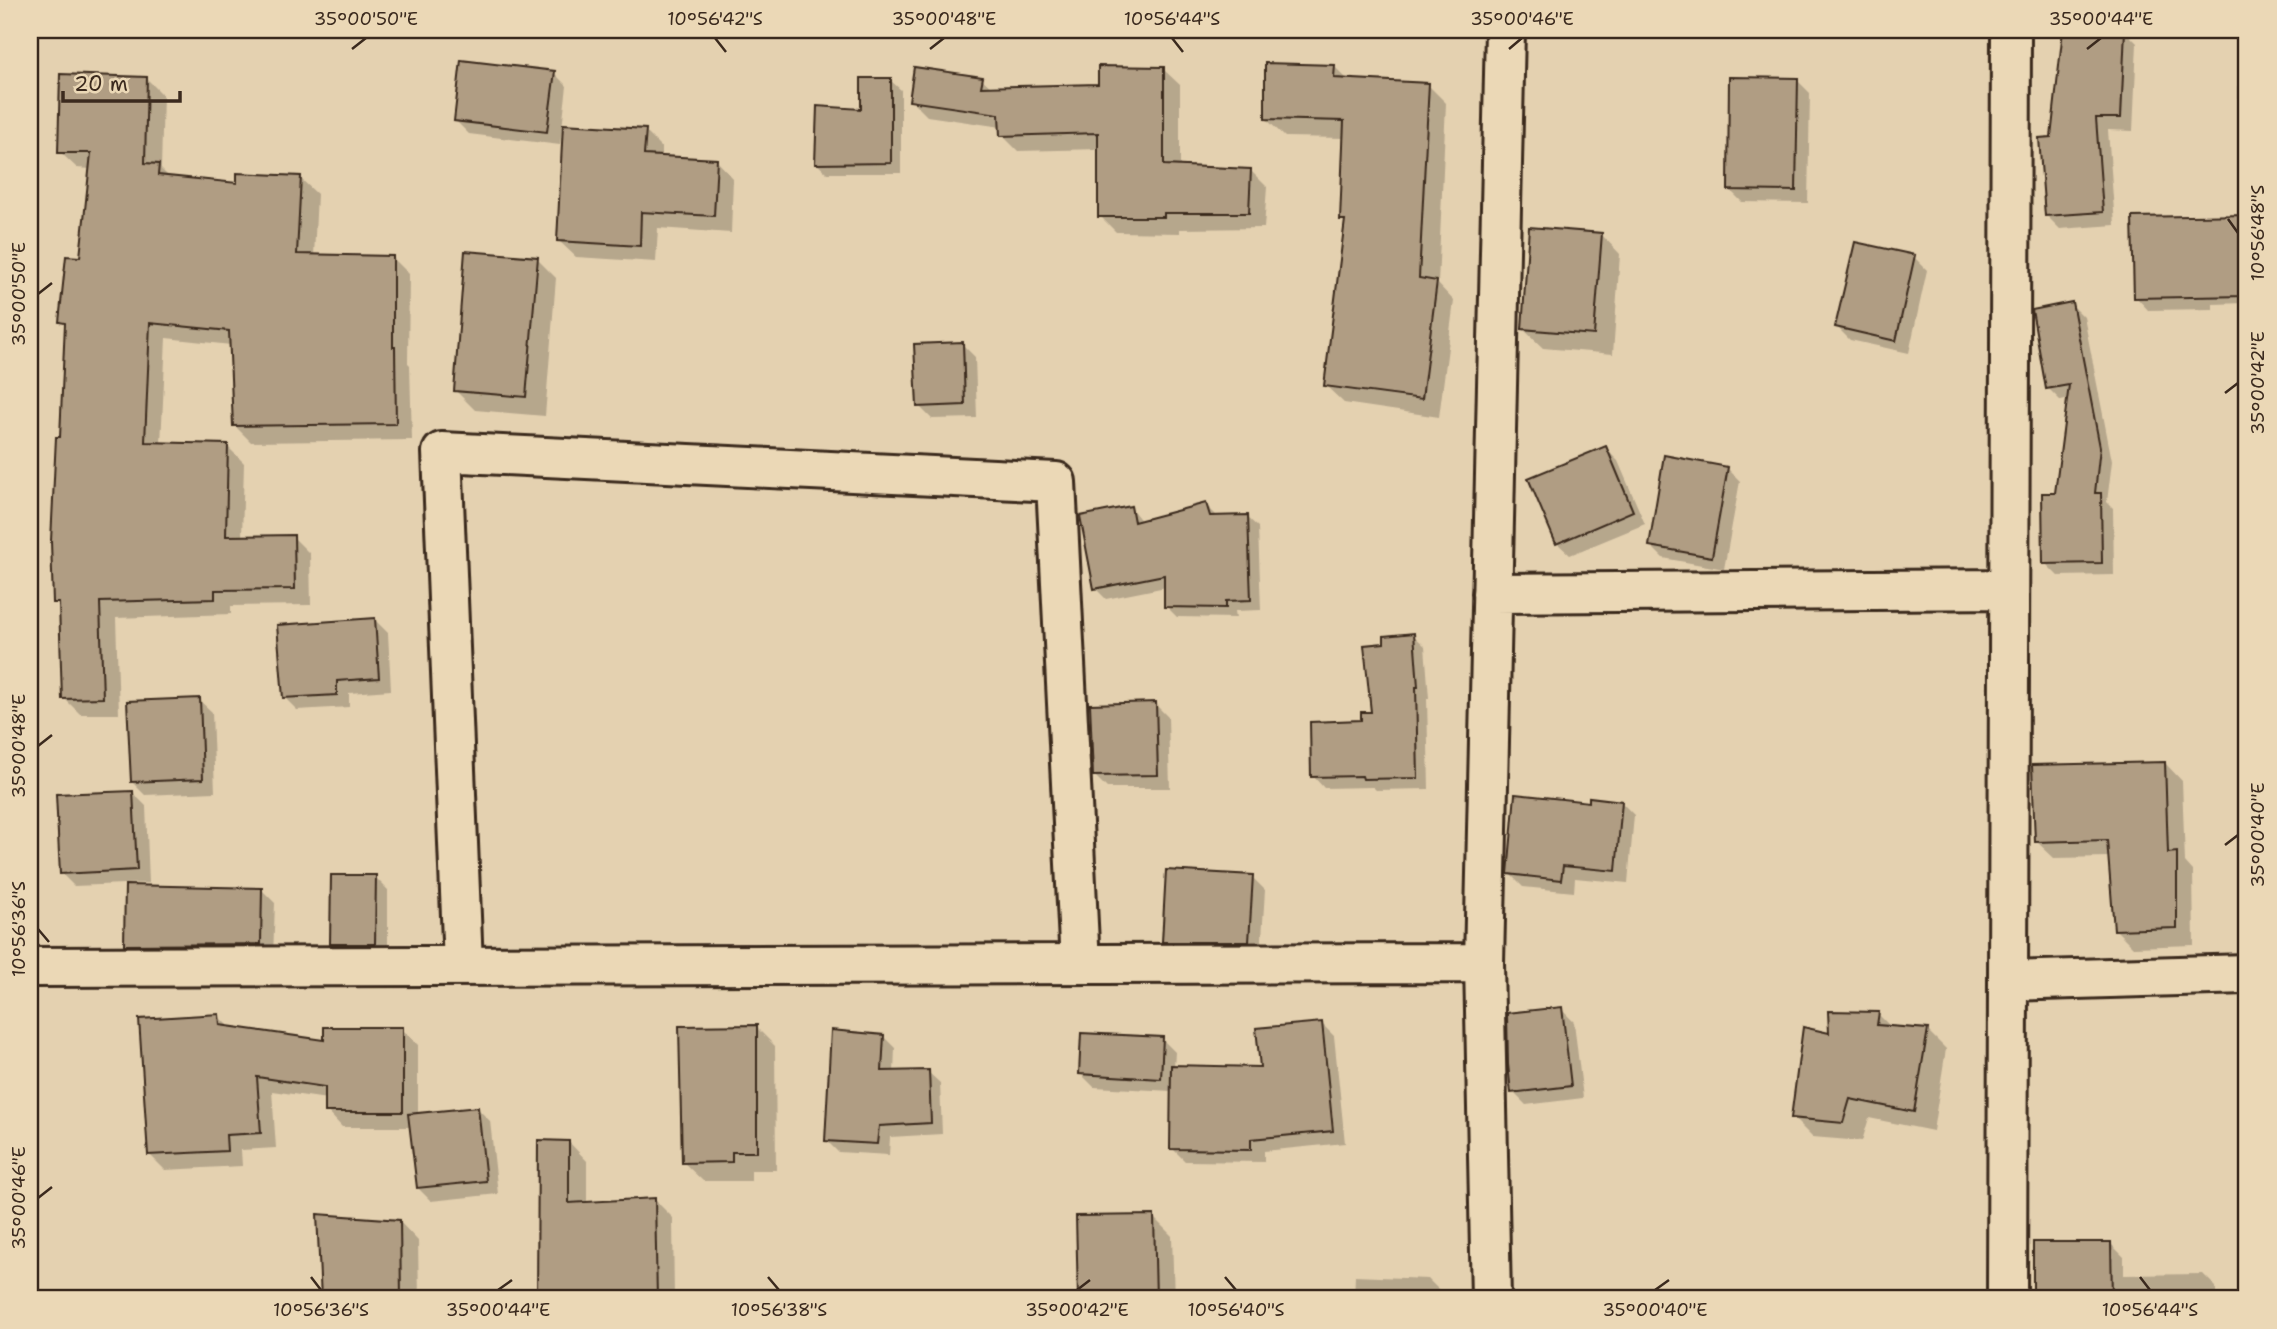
<svg xmlns="http://www.w3.org/2000/svg" width="2277" height="1329" font-family="'Shantell Sans',sans-serif">
<style>
.shadow{fill:#0003}
.building{fill:#b09d83;stroke:#3b2a1e;stroke-width:2}
.lines{fill:none;stroke-linecap:round;stroke-linejoin:round}
.street-casing{stroke:#3b2a1e;stroke-width:44}
.street{stroke:#ebd8b6;stroke-width:38}
.ticks{fill:none;stroke:#3b2a1e;stroke-width:2.5}
.neatline{fill:none;stroke:#3b2a1e;stroke-width:2.5}
.ticks-label{font-size:18px;text-anchor:middle;fill:#3b2a1e}
</style>
<rect width="100%" height="100%" fill="#e4d1b0"/>
<filter id="ink" filterUnits="userSpaceOnUse"><feTurbulence type="fractalNoise" baseFrequency=".0143" numOctaves="2"/><feDisplacementMap in="SourceGraphic" scale="14" xChannelSelector="R" yChannelSelector="G"/><feConvolveMatrix kernelMatrix="1 2 1 2 8 2 1 2 1" color-interpolation-filters="sRGB"/></filter>
<g filter="url(#ink)">
<path class="shadow" d="M 2065,30 L 2124,30 L 2137,43 L 2133,131 L 2108,130 L 2115,225 L 2060,229 L 2047,216 L 2052,138 Z
M 2239,34 L 2247,35 L 2247,115 L 2238,105 Z
M 1334,66 L 1348,80 L 1428,85 L 1446,103 L 1438,284 L 1454,301 L 1439,417 L 1344,403 L 1325,385 L 1346,224 L 1342,219 L 1345,138 L 1285,137 L 1266,119 Z
M 1163,69 L 1180,85 L 1180,167 L 1251,171 L 1267,187 L 1264,228 L 1180,229 L 1180,233 L 1116,232 L 1100,216 L 1100,149 L 1018,151 L 1002,135 L 1001,127 L 927,116 L 911,100 L 982,79 L 992,88 L 1100,86 Z
M 554,73 L 567,86 L 560,145 L 469,134 L 456,121 Z
M 146,78 L 163,95 L 161,169 L 170,178 L 239,185 L 300,178 L 317,194 L 314,256 L 393,258 L 409,274 L 408,363 L 410,365 L 412,440 L 251,442 L 234,425 L 231,345 L 166,338 L 161,444 L 227,446 L 244,463 L 242,538 L 293,537 L 310,554 L 311,605 L 231,606 L 231,614 L 116,618 L 119,714 L 80,714 L 64,698 L 61,609 L 55,602 L 67,327 L 61,321 L 81,259 L 91,169 L 77,168 L 60,152 Z
M 890,80 L 901,90 L 901,173 L 827,173 L 816,163 Z
M 1797,80 L 1810,93 L 1808,203 L 1742,202 L 1729,189 Z
M 645,131 L 662,148 L 662,157 L 716,160 L 733,178 L 731,233 L 658,228 L 656,262 L 576,257 L 558,240 Z
M 2247,214 L 2247,303 L 2213,304 L 2213,309 L 2148,310 L 2136,297 L 2237,215 Z
M 1601,234 L 1620,254 L 1613,354 L 1543,348 L 1523,329 Z
M 1914,257 L 1927,270 L 1909,353 L 1850,340 L 1837,327 Z
M 537,259 L 556,278 L 545,416 L 475,410 L 455,390 Z
M 2071,304 L 2084,317 L 2112,461 L 2107,502 L 2113,508 L 2114,575 L 2058,576 L 2045,563 L 2057,495 L 2069,399 L 2061,401 L 2048,388 Z
M 962,344 L 975,357 L 977,418 L 932,419 L 919,406 Z
M 1605,448 L 1618,461 L 1645,524 L 1570,555 L 1557,543 Z
M 1727,468 L 1740,481 L 1724,569 L 1663,558 L 1650,545 Z
M 1206,505 L 1217,516 L 1247,517 L 1258,527 L 1261,610 L 1235,611 L 1236,618 L 1177,617 L 1166,606 L 1166,587 L 1106,599 L 1095,588 L 1131,508 L 1142,522 Z
M 375,620 L 388,633 L 391,690 L 349,693 L 349,707 L 297,710 L 284,697 Z
M 1413,635 L 1425,646 L 1429,698 L 1427,698 L 1429,789 L 1376,790 L 1373,787 L 1324,788 L 1313,776 L 1373,713 L 1386,644 Z
M 2245,664 L 2247,664 L 2247,732 L 2242,726 Z
M 199,700 L 212,712 L 215,792 L 145,795 L 132,782 Z
M 1155,704 L 1168,717 L 1170,788 L 1107,788 L 1094,775 Z
M 2165,763 L 2182,781 L 2185,862 L 2193,871 L 2194,945 L 2133,947 L 2116,930 L 2110,857 L 2054,858 L 2036,841 Z
M 133,793 L 146,806 L 149,883 L 74,886 L 61,873 Z
M 1621,802 L 1634,815 L 1628,883 L 1575,878 L 1574,892 L 1523,887 L 1510,874 L 1590,804 Z
M 375,877 L 388,890 L 388,956 L 345,957 L 332,944 Z
M 1252,877 L 1265,890 L 1261,954 L 1176,954 L 1163,941 Z
M 262,890 L 275,903 L 273,957 L 139,957 L 126,944 Z
M 1561,1009 L 1574,1022 L 1583,1098 L 1526,1105 L 1513,1092 Z
M 1878,1014 L 1892,1028 L 1927,1030 L 1946,1049 L 1933,1131 L 1869,1118 L 1862,1141 L 1812,1137 L 1793,1118 L 1831,1036 Z
M 218,1016 L 231,1029 L 326,1042 L 402,1029 L 418,1045 L 418,1114 L 477,1108 L 490,1121 L 498,1194 L 431,1201 L 418,1188 L 412,1127 L 342,1127 L 327,1111 L 327,1099 L 272,1091 L 276,1148 L 241,1150 L 242,1166 L 165,1170 L 149,1154 Z
M 1321,1023 L 1334,1036 L 1345,1143 L 1264,1151 L 1264,1162 L 1185,1161 L 1172,1148 L 1172,1091 L 1094,1087 L 1081,1074 L 1162,1039 L 1175,1052 L 1174,1067 L 1262,1068 Z
M 756,1027 L 775,1046 L 776,1170 L 751,1170 L 751,1181 L 703,1181 L 683,1162 Z
M 883,1036 L 895,1048 L 894,1073 L 928,1072 L 940,1083 L 942,1134 L 890,1137 L 889,1155 L 838,1152 L 826,1140 Z
M 540,1142 L 569,1142 L 587,1161 L 587,1204 L 654,1199 L 673,1218 L 674,1299 L 584,1299 L 583,1279 L 576,1299 L 538,1299 Z
M 319,1216 L 399,1221 L 418,1241 L 419,1299 L 323,1299 Z
M 1153,1217 L 1172,1236 L 1174,1299 L 1080,1299 L 1078,1218 Z
M 2035,1244 L 2111,1244 L 2124,1257 L 2124,1275 L 2203,1274 L 2216,1287 L 2216,1299 L 2034,1299 Z
M 1355,1276 L 1428,1279 L 1441,1292 L 1441,1299 L 1354,1299 Z"/>
<path class="building" d="M 2063,30 L 2125,30 L 2121,118 L 2096,118 L 2103,212 L 2045,216 L 2039,138 L 2051,137 Z
M 461,60 L 555,71 L 547,132 L 454,121 Z
M 1265,63 L 1335,65 L 1334,78 L 1429,83 L 1419,278 L 1437,281 L 1422,399 L 1324,386 L 1345,220 L 1340,220 L 1344,121 L 1265,119 Z
M 1098,66 L 1164,67 L 1164,165 L 1251,169 L 1249,213 L 1164,213 L 1164,217 L 1098,217 L 1098,133 L 1000,136 L 999,114 L 909,101 L 914,67 L 983,77 L 981,87 L 1098,84 Z
M 60,74 L 147,77 L 145,163 L 159,164 L 158,175 L 237,183 L 237,173 L 301,176 L 297,254 L 393,256 L 393,347 L 395,347 L 396,424 L 233,426 L 229,331 L 150,323 L 145,442 L 228,444 L 226,536 L 294,535 L 295,589 L 215,590 L 215,599 L 100,602 L 103,698 L 62,699 L 59,603 L 53,603 L 51,541 L 56,437 L 60,437 L 65,323 L 59,322 L 66,256 L 80,257 L 91,153 L 58,153 Z
M 1729,77 L 1798,78 L 1796,191 L 1728,190 Z
M 861,78 L 891,78 L 891,163 L 815,164 L 817,106 L 861,109 Z
M 563,124 L 646,129 L 644,155 L 717,159 L 714,216 L 641,212 L 640,246 L 557,241 Z
M 2247,215 L 2247,296 L 2134,298 L 2132,217 Z
M 1529,227 L 1602,233 L 1594,335 L 1522,329 Z
M 1855,242 L 1915,255 L 1896,341 L 1835,327 Z
M 465,251 L 538,257 L 526,397 L 454,391 Z
M 2072,302 L 2100,447 L 2095,493 L 2101,493 L 2102,563 L 2043,564 L 2042,493 L 2055,493 L 2069,385 L 2046,389 L 2032,310 Z
M 963,342 L 965,405 L 917,407 L 914,344 Z
M 1606,446 L 1633,511 L 1556,544 L 1528,478 Z
M 1664,455 L 1728,467 L 1712,557 L 1649,546 Z
M 1206,503 L 1210,516 L 1248,515 L 1251,600 L 1226,601 L 1226,608 L 1164,607 L 1164,575 L 1094,589 L 1080,516 L 1131,506 L 1134,522 Z
M 375,618 L 379,678 L 337,681 L 337,695 L 283,698 L 277,625 Z
M 1414,633 L 1418,687 L 1416,687 L 1418,778 L 1363,779 L 1362,776 L 1311,777 L 1310,722 L 1361,720 L 1361,712 L 1371,712 L 1364,645 L 1384,643 L 1384,636 Z
M 200,698 L 203,779 L 131,782 L 127,701 Z
M 1156,702 L 1158,775 L 1093,776 L 1090,704 Z
M 2165,762 L 2168,853 L 2177,852 L 2177,928 L 2114,930 L 2107,840 L 2035,842 L 2032,765 Z
M 133,791 L 137,870 L 60,874 L 56,794 Z
M 1515,794 L 1589,802 L 1589,797 L 1622,801 L 1616,871 L 1563,866 L 1561,880 L 1508,874 Z
M 1166,870 L 1253,875 L 1249,942 L 1162,942 Z
M 331,875 L 376,875 L 375,944 L 330,944 Z
M 125,885 L 262,888 L 261,944 L 124,945 Z
M 1562,1007 L 1571,1086 L 1511,1093 L 1508,1064 L 1507,1013 Z
M 1828,1011 L 1879,1012 L 1877,1025 L 1928,1029 L 1914,1112 L 1850,1099 L 1843,1123 L 1791,1118 L 1803,1027 L 1829,1033 Z
M 219,1014 L 220,1025 L 324,1040 L 324,1027 L 403,1027 L 403,1112 L 325,1112 L 325,1087 L 257,1077 L 261,1133 L 226,1135 L 227,1151 L 148,1155 L 139,1019 Z
M 1322,1022 L 1333,1131 L 1251,1139 L 1251,1150 L 1170,1149 L 1171,1065 L 1260,1067 L 1256,1028 Z
M 757,1025 L 757,1152 L 732,1152 L 732,1162 L 682,1163 L 679,1026 Z
M 831,1030 L 884,1035 L 882,1071 L 929,1070 L 931,1123 L 879,1126 L 877,1144 L 825,1141 Z
M 1081,1033 L 1163,1037 L 1161,1079 L 1079,1074 Z
M 478,1107 L 486,1181 L 417,1188 L 408,1114 Z
M 538,1140 L 569,1141 L 569,1203 L 655,1198 L 657,1299 L 537,1299 Z
M 317,1214 L 400,1220 L 401,1299 L 321,1299 Z
M 1154,1215 L 1156,1299 L 1078,1299 L 1076,1216 Z
M 2033,1242 L 2111,1242 L 2112,1299 L 2033,1299 Z"/>
<g class="lines">
<g class="street-casing">
<path id="street" d="M 1492,593 L 2009,589
M 463,965 L 442,452 L 1056,482 L 1080,964
M 30,967 L 1484,963
M 2008,981 L 2247,974
M 1491,1299 L 1484,963 L 1505,30
M 2007,1299 L 2011,30"/>
</g>
<use href="#street" class="street"/>
</g>
</g>
<path class="ticks" d="M 715,38 L 726,52M 1172,38 L 1183,52M 352,49 L 366,38M 930,49 L 944,38M 1509,49 L 1522,38M 2087,49 L 2101,38M 2228,219 L 2238,233M 38,294 L 52,283M 2225,393 L 2238,383M 38,746 L 52,735M 2225,845 L 2238,835M 38,929 L 49,942M 38,1198 L 52,1187M 311,1277 L 321,1290M 768,1277 L 779,1290M 1225,1277 L 1236,1290M 2140,1277 L 2150,1290M 498,1290 L 512,1280M 1077,1290 L 1090,1280M 1655,1290 L 1669,1280"/>
<rect width="2277" height="1329" fill="none" stroke="#ebd8b6" stroke-width="77"/>
<path d="M63 91v10h117v-10" fill="none" stroke="#3b2a1e" stroke-width="3.5"/>
<text x="74" y="91" font-size="21" fill="#3b2a1e" stroke="#ebd8b6" stroke-width="5" paint-order="stroke">20 m</text>
<rect x="38" y="38" width="2200" height="1252" class="neatline"/>
<g class="ticks-label">
<text x="366" y="25">35°00'50"E</text>
<text x="715" y="25">10°56'42"S</text>
<text x="944" y="25">35°00'48"E</text>
<text x="1172" y="25">10°56'44"S</text>
<text x="1522" y="25">35°00'46"E</text>
<text x="2101" y="25">35°00'44"E</text>
<text transform="translate(2258 233) rotate(-90)" y="6">10°56'48"S</text>
<text transform="translate(19 294) rotate(-90)" y="6">35°00'50"E</text>
<text transform="translate(2258 383) rotate(-90)" y="6">35°00'42"E</text>
<text transform="translate(19 746) rotate(-90)" y="6">35°00'48"E</text>
<text transform="translate(2258 835) rotate(-90)" y="6">35°00'40"E</text>
<text transform="translate(19 929) rotate(-90)" y="6">10°56'36"S</text>
<text transform="translate(19 1198) rotate(-90)" y="6">35°00'46"E</text>
<text x="321" y="1316">10°56'36"S</text>
<text x="498" y="1316">35°00'44"E</text>
<text x="779" y="1316">10°56'38"S</text>
<text x="1077" y="1316">35°00'42"E</text>
<text x="1236" y="1316">10°56'40"S</text>
<text x="1655" y="1316">35°00'40"E</text>
<text x="2150" y="1316">10°56'44"S</text>
</g>
</svg>
